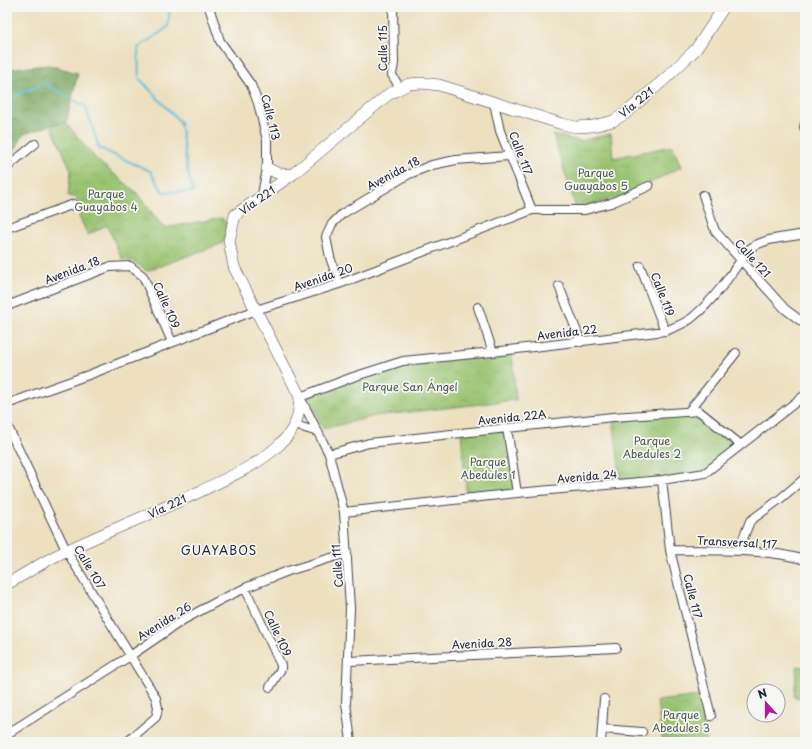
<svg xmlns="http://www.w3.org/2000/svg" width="812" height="749" font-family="'Playpen Sans',sans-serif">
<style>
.forest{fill:url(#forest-crowns);stroke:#4e664e}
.park{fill:url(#park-crowns);stroke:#5d7256}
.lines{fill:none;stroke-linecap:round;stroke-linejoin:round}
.stream{stroke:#5abbd8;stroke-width:2}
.minor-casing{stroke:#403e4f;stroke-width:10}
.secondary-casing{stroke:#403e4f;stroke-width:12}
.minor{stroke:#fff;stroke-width:8}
.secondary{stroke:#fff;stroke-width:11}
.labels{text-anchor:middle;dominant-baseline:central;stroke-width:3.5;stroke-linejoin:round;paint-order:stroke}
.street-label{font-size:11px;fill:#22223b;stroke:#f6f6f2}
.park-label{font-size:11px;fill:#4b5a4e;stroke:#f6f6f2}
.neighbourhood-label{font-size:12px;letter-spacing:1px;fill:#22223b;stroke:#f6f6f2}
</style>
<defs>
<pattern id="forest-crowns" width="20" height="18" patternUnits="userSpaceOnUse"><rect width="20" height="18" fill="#7aa962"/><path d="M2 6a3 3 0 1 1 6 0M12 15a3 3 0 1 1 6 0" fill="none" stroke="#648952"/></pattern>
<pattern id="park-crowns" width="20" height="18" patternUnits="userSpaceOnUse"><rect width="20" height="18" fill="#98c370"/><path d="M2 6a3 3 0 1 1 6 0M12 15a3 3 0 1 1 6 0" fill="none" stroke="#83a762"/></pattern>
</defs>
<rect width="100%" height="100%" fill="#f6f6f2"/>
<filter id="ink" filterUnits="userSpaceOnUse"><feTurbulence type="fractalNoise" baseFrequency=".025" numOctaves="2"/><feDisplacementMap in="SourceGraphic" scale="8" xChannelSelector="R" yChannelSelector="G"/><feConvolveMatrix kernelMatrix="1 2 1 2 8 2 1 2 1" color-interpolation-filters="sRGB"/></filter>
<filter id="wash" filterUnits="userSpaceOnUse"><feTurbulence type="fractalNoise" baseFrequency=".012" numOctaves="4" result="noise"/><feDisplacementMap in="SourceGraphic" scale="16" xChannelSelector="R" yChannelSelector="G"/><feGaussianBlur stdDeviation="0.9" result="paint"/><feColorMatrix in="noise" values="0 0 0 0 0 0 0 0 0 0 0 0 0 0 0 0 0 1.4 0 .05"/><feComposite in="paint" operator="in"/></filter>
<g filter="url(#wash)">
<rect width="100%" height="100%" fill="#ece0bf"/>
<path class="forest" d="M 49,65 L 78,73 L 66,123 L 55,124 L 24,134 L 11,157 L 7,159 L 7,69 Z"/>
<path class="park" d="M 66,123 L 97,160 L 135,191 L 164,228 L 222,218 L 229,228 L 223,243 L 147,271 L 133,261 L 122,259 L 107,225 L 88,235 L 79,217 C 82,208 80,204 75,197 L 68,196 L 71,170 L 51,125 Z
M 611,134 L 613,158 L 673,146 L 681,167 L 622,197 L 576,208 L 553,135 L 580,141 Z
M 512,354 L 516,400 L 375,416 L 323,429 L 308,394 L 403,361 Z
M 699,411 L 741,445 L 705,473 L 621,483 L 613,417 Z
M 507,428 L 517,493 L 467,499 L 461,433 Z
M 797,666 L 805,667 L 805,698 L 794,697 Z
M 700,696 L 707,742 L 662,742 L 657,701 Z"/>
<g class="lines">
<path class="stream" d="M 7,100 L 43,83 L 86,107 L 99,148 L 150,171 L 163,192 L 193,192 L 187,168 L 180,122 L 139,78 L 138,48 L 168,27 L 170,7"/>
</g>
</g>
<g filter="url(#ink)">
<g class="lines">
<g class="minor-casing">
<path id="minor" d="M 209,7 L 220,41 L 251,85 L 258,103 L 267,140 L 267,168 L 262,195
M 393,7 L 394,63 L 392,75 L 400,88
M 494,103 L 500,131 L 532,210
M 805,124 L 804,127 L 805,130
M 7,167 L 35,144
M 703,195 L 715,231 L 785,309 L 805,324
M 7,228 L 74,204
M 640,266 L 665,331
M 339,284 L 330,257 L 326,237 L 332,224 L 342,214 L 409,174 L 432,165 L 456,160 L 509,156
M 559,286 L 581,342
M 7,306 L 109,267 L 130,266 L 143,276 L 172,342
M 478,307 L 493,352
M 7,404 L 91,374 L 256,310 L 339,284 L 532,210 L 585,210 L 611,203 L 649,186
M 688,412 L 736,353
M 7,425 L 66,550 L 156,698 L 158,708 L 156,717 L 127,742
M 295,425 L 318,432
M 507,428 L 517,493
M 329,454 L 369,443 L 461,433 L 613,417 L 699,411 L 741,445
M 662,480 L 670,550 L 711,716
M 344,512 L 517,493 L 662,480 L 705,473 L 805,395
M 670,550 C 711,551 763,548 801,559
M 740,551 L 743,539 L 750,521 L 780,499 L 805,478
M 245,588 L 281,665 L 281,669 L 270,687
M 349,661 L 616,648
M 602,729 L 642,732
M 7,734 L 130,656 L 183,620 L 220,600 L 245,588 L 288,571 L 347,553
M 351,742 L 346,703 L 350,608 L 344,512 L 329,454 L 300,397 L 353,377 L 403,361 L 493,352 L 665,331 C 675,327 685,324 693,317 C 715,299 732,273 748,250 C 765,237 785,238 805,234
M 601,742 L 604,699"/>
</g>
<g class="secondary-casing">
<path id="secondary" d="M 267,168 C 276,173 282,176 293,174
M 7,584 C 27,573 47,559 68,550 C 112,529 157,512 201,491 C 227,478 257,466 279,445 C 295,430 299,419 300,397 L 234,267 L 229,241 L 235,215 L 293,174 L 389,94 L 409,84 L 421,83 L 439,85 L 562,124 L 576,127 L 593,126 L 613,121 L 626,113 L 667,77 L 696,49 L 724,7"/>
</g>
<use href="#minor" class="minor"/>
<use href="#secondary" class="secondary"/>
</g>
</g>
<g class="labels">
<g class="street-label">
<text transform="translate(382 48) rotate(-90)">Calle 115</text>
<text transform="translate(636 102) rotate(-39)">Vía 221</text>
<text transform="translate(271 117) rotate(76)">Calle 113</text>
<text transform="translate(521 153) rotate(69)">Calle 117</text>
<text transform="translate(393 173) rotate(-28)">Avenida 18</text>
<text transform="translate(257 200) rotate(-35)">Vía 221</text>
<text transform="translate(753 258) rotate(48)">Calle 121</text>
<text transform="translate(72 270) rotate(-21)">Avenida 18</text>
<text transform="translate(323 277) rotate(-19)">Avenida 20</text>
<text transform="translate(663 294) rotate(69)">Calle 119</text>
<text transform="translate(167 305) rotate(66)">Calle 109</text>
<text transform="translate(567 332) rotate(-7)">Avenida 22</text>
<text transform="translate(512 417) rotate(-6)">Avenida 22A</text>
<text transform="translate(587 476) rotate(-5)">Avenida 24</text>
<text transform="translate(167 506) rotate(-25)">Vía 221</text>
<text transform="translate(737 542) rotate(3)">Transversal 117</text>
<text transform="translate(337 566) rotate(-94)">Calle 111</text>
<text transform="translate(90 567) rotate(59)">Calle 107</text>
<text transform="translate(693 596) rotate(76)">Calle 117</text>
<text transform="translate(164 621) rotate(-32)">Avenida 26</text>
<text transform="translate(278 633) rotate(65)">Calle 109</text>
<text transform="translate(482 643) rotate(-3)">Avenida 28</text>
</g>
<g class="park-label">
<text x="596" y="172">Parque<tspan x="596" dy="13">Guayabos 5</tspan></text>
<text x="106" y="193">Parque<tspan x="106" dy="13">Guayabos 4</tspan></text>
<text x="410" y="386">Parque San Ángel</text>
<text x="652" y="440">Parque<tspan x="652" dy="13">Abedules 2</tspan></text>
<text x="488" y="461">Parque<tspan x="488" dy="13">Abedules 1</tspan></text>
<text x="681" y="714">Parque<tspan x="681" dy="13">Abedules 3</tspan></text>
</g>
<g class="neighbourhood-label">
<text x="219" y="550">GUAYABOS</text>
</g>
</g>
<rect width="812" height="749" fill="none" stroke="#f6f6f2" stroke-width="24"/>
<g transform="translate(766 703) rotate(339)"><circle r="19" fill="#f6f6f2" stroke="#a1a1a9"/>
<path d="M0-3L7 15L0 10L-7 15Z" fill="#b5179e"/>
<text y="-6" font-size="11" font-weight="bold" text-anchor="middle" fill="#22223b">N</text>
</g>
</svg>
